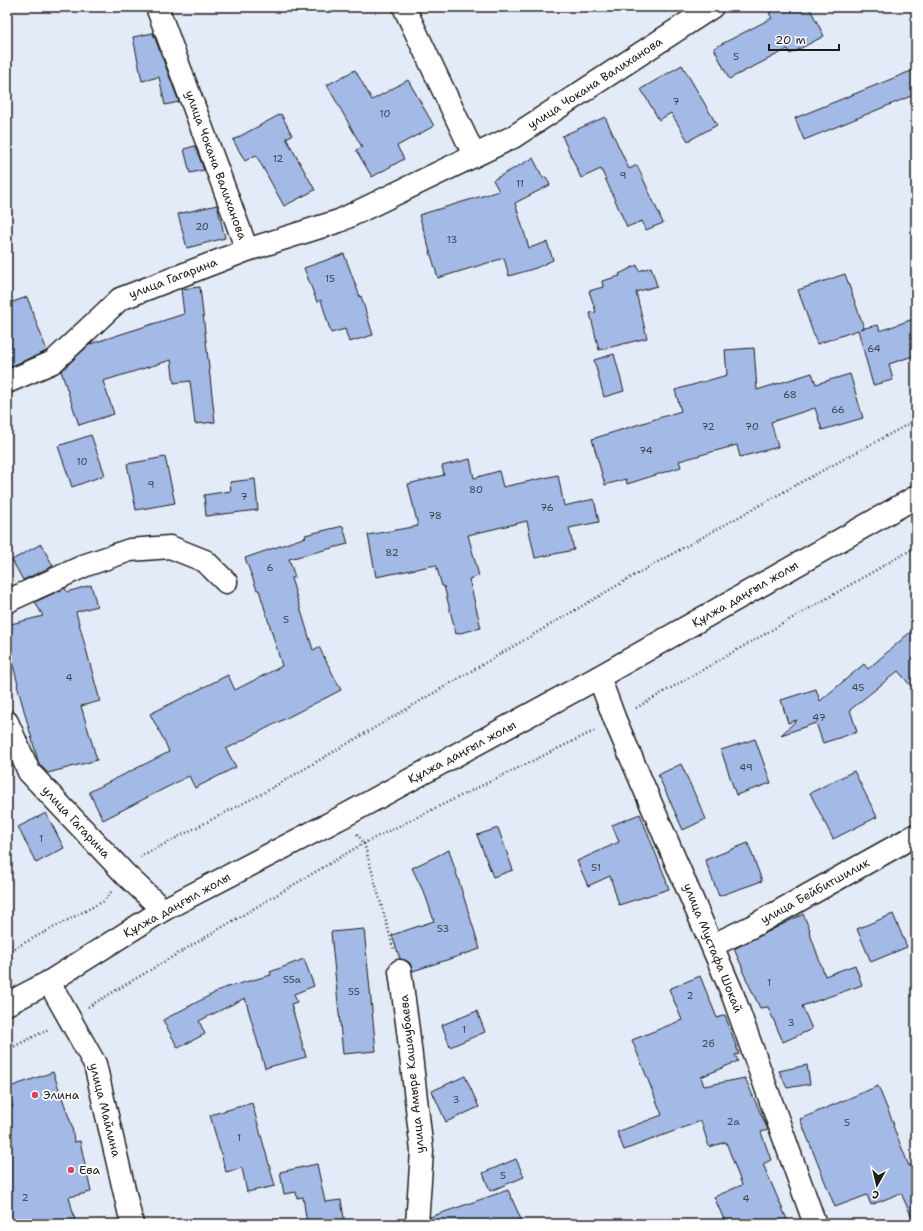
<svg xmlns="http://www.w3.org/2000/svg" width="923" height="1231" font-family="'Shantell Sans',sans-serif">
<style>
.building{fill:#a3b9e6;stroke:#1c1c1c}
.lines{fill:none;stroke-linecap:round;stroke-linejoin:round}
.street-casing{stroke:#1c1c1c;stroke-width:25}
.primary-casing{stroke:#1c1c1c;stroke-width:25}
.path{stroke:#1c1c1c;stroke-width:2.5;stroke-dasharray:1 3;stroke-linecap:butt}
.street{stroke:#fff;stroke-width:22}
.primary{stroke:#fff;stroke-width:22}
.poi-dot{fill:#d1495b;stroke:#fff;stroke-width:1.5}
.labels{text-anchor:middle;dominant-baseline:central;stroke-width:3.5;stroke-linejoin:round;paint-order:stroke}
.number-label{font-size:10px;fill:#3e434e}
.street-label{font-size:12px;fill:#1c1c1c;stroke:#fff}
.poi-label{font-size:12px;fill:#1c1c1c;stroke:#fff;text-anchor:start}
</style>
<rect width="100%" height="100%" fill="#e3eaf8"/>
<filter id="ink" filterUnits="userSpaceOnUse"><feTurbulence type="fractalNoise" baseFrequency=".025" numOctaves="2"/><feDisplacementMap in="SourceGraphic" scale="8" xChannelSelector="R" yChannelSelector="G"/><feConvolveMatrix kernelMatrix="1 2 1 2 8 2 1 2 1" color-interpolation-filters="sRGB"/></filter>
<g filter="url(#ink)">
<path class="building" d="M 781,7 L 809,7 L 824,36 L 790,54 L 788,49 L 729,79 L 714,48 L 772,18 L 769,13 Z
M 153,33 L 179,102 L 165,105 L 159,77 L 142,81 L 133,37 Z
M 682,65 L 717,125 L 688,141 L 671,113 L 659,120 L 641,89 Z
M 916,69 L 916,94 L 804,140 L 795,118 Z
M 355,70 L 372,100 L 408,80 L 434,126 L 397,146 L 404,159 L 372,177 L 356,150 L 362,147 L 327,85 Z
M 281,114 L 292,135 L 286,138 L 315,190 L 284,206 L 256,155 L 245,161 L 233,140 Z
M 605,117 L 629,169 L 637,165 L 663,223 L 646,230 L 642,221 L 627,227 L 601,169 L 581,178 L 562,136 Z
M 195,146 L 204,170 L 190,173 L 184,149 Z
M 533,158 L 543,178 L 546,177 L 550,185 L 515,203 L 529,248 L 547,242 L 553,260 L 536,268 L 509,276 L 504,258 L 438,278 L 419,215 L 499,191 L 493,180 Z
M 217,205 L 225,238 L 187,248 L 178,214 Z
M 344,254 L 360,297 L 361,296 L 373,335 L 349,342 L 345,329 L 331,333 L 321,300 L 317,302 L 304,268 Z
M 637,265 L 639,271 L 651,267 L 657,286 L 636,292 L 647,338 L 599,350 L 590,313 L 596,312 L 589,291 L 603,287 L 602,281 L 620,276 L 619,274 Z
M 845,274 L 864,328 L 860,329 L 878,325 L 880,331 L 916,318 L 916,355 L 889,364 L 893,380 L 873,385 L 858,330 L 817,344 L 798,290 Z
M 200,287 L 215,422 L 195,424 L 190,381 L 174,383 L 171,360 L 103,381 L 114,414 L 79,425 L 61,371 L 90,344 L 184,314 L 181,289 Z
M 27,297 L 47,351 L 7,368 L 7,304 Z
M 754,348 L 757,390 L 812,373 L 816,384 L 850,374 L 863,418 L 822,430 L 815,408 L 771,422 L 778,447 L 740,457 L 737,445 L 679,461 L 681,467 L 627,484 L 626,479 L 605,485 L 592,439 L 681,411 L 675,390 L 727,375 L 725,350 Z
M 614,354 L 624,391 L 604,397 L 594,360 Z
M 91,435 L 105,475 L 72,487 L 58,446 Z
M 165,457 L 175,503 L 136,510 L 127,464 Z
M 470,459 L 474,478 L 499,471 L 503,487 L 558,475 L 564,506 L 594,499 L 599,522 L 569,528 L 574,550 L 535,558 L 527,521 L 468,535 L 479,576 L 469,579 L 481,628 L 456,634 L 444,586 L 442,586 L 436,565 L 376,577 L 368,535 L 418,526 L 408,484 L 444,475 L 442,466 Z
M 255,479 L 258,510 L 206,516 L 204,495 L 231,491 L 230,482 Z
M 343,526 L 348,544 L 289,559 L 295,577 L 291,578 L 313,650 L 319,647 L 341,690 L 226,749 L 236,767 L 195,788 L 189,776 L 103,820 L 89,792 L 169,752 L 165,742 L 150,714 L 228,675 L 235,690 L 282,666 L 259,590 L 257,590 L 245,558 L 306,537 L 305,535 Z
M 41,544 L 53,566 L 23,580 L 12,560 Z
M 91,585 L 97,606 L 76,612 L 100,701 L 81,706 L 97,760 L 48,773 L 40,765 L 38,761 L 17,685 L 18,684 L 7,643 L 7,625 L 43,616 L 35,602 L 65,588 L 67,592 Z
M 916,627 L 916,692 L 898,671 L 850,710 L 857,732 L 823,743 L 816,723 L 781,735 L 797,720 L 788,723 L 781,700 L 816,689 L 820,701 L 864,664 L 868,669 Z
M 755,739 L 771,783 L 736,795 L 721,750 Z
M 681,764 L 706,819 L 683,830 L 658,775 Z
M 854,771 L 877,817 L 833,839 L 810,793 Z
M 46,813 L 64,848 L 36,863 L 18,827 Z
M 640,814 L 663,872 L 669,889 L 619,905 L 610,876 L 588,886 L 577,861 L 619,842 L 612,825 Z
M 498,828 L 513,870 L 493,877 L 477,835 Z
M 748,843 L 762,881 L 719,896 L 705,860 Z
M 449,850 L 480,949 L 413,971 L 410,963 L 405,960 L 400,959 L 392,935 L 434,921 L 426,897 L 412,868 Z
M 803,914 L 810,930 L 809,931 L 825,976 L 855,965 L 862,985 L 802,1006 L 812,1029 L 783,1042 L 768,1007 L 760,1008 L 742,970 L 743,969 L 734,949 Z
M 893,914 L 907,947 L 871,962 L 857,929 Z
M 364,929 L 376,1051 L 343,1054 L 331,932 Z
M 304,959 L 314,986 L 294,994 L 297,1002 L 291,1004 L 306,1057 L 265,1068 L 245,998 L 199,1021 L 205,1034 L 178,1048 L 163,1020 L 224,988 L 271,975 L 270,972 Z
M 700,976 L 717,1018 L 725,1015 L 739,1054 L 735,1055 L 738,1061 L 701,1077 L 704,1086 L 745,1078 L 768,1130 L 761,1132 L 771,1160 L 763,1164 L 789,1224 L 726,1224 L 714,1197 L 742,1185 L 726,1142 L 709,1147 L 701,1121 L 624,1150 L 617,1132 L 662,1115 L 632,1040 L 682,1020 L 669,989 Z
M 477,1011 L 485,1032 L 450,1047 L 442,1025 Z
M 807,1065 L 810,1084 L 787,1088 L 779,1071 Z
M 53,1072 L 72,1126 L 74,1142 L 80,1141 L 91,1192 L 69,1197 L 76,1224 L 7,1224 L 7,1109 L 13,1107 L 7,1088 Z
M 465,1076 L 479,1107 L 446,1122 L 432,1091 Z
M 878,1086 L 894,1125 L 893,1126 L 909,1166 L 916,1162 L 916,1224 L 915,1224 L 901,1193 L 871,1205 L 867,1195 L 835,1207 L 800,1119 Z
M 252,1103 L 275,1186 L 247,1192 L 242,1168 L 226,1172 L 210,1115 Z
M 516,1159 L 524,1177 L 490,1191 L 483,1173 Z
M 317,1164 L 325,1202 L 341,1200 L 345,1224 L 307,1224 L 303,1197 L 297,1198 L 296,1192 L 284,1194 L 280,1172 Z
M 508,1190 L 523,1224 L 430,1224 L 430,1217 Z"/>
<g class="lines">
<g class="street-casing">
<path id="street" d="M 157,7 L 247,250 L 339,221 L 513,137 L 712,7
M 404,7 L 474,155
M 7,382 L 53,362 L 120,299 L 247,250
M 7,602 L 12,599 L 86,565 L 130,550 L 170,547 L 205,561 L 226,582
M 599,677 L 615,720 L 731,990 L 815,1224
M 7,722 L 29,772 L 126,875 L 163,910
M 713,945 L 751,927 L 916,835
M 400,971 L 408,1030 L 422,1151 L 417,1224
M 49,982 L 95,1064 L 132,1224"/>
</g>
<g class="primary-casing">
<path id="primary" d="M 7,1004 L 49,982 L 163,910 L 344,816 L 599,677 L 916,497"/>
</g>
<path class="path" d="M 636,708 L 916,547
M 357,834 L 364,843 L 394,950
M 140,857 L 142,855 L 151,851 L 265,792 L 647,568 L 796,485 L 916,420
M 7,952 L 104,901 L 111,892
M 88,1007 L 364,843 L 594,731
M 7,1050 L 49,1029"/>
<use href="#street" class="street"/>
<use href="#primary" class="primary"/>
</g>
</g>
<g class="poi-dot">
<circle cx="35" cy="1095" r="4"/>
<circle cx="71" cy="1170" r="4"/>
</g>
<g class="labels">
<g class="number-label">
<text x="736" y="56">5</text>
<text x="676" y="101">7</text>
<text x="385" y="113">10</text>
<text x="278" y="158">12</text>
<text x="623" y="175">9</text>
<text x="520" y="183">11</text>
<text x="202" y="226">20</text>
<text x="452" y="239">13</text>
<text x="330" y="278">15</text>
<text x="874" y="348">64</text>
<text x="790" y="394">68</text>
<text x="838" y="409">66</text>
<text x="708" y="426">72</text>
<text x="752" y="426">70</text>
<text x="646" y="450">74</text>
<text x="82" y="461">10</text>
<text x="151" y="484">9</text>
<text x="476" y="489">80</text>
<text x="244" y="496">7</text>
<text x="547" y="507">76</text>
<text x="435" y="515">78</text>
<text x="392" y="552">82</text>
<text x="270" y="567">6</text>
<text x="286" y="619">5</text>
<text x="69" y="677">4</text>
<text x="858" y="687">45</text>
<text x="819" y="717">47</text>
<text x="746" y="767">49</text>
<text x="41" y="838">1</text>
<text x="596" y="867">51</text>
<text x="443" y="928">53</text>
<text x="292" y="979">55а</text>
<text x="769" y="982">1</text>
<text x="354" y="991">55</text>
<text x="690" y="995">2</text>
<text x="791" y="1022">3</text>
<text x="464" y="1029">1</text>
<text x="708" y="1043">2б</text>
<text x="456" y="1099">3</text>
<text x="733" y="1121">2а</text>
<text x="847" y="1122">5</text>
<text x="239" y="1137">1</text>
<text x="503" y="1175">5</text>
<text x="25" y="1197">2</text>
<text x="746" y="1198">4</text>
</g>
<g class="street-label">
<text transform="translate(595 83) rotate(-33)">улица Чокана Валиханова</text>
<text transform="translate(216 165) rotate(70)">улица Чокана Валиханова</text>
<text transform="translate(173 278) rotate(-21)">улица Гагарина</text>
<text transform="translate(745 594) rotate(-30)">Құлжа даңғыл жолы</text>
<text transform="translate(462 752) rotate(-28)">Құлжа даңғыл жолы</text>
<text transform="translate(76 822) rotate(47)">улица Гагарина</text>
<text transform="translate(815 891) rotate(-29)">улица Бейбитшилик</text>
<text transform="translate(177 905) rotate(-29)">Құлжа даңғыл жолы</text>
<text transform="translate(713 948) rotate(68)">улица Мустафа Шокай</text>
<text transform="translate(412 1074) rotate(-96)">улица Амыре Кашаубаева</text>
<text transform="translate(105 1110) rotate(76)">улица Майлина</text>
</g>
<g class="poi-label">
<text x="43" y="1095">Элина</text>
<text x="79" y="1170">Ева</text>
</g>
</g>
<rect width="923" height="1231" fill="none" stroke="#fff" stroke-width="24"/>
<rect x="12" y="12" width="899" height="1207" fill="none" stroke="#1c1c1c" stroke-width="1.5" filter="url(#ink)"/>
<g transform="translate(877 1185) rotate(188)" stroke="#ffffff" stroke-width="3" paint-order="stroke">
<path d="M0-3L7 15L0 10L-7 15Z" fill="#1c1c1c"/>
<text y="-6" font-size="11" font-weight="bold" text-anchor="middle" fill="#1c1c1c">С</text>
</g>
<path d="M769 44v6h70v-6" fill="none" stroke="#1c1c1c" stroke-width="2"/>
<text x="775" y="44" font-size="12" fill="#1c1c1c" stroke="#ffffff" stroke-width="3" paint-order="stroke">20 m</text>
</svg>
